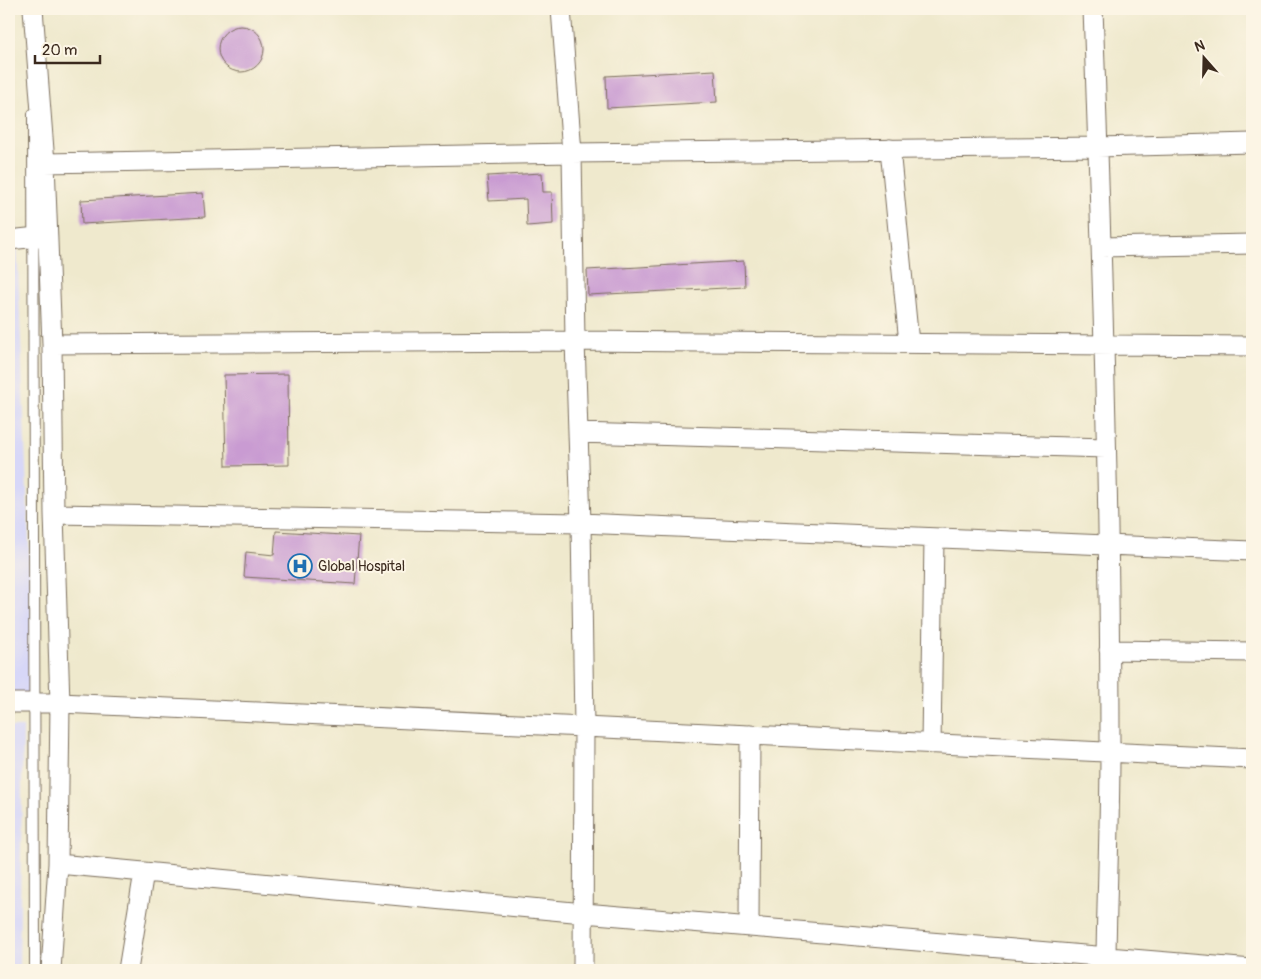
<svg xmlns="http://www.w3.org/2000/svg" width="1261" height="979" font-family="Pangolin,sans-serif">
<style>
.built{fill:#d7d7f8}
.building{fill:#c99bd2}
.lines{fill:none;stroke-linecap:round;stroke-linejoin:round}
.service-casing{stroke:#7a6d5b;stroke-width:12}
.minor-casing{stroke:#7a6d5b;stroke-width:21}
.service{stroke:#fff;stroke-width:10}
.minor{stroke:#fff;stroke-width:19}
.labels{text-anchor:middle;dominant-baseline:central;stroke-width:4;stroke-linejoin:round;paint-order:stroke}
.poi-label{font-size:14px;fill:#3b2a1e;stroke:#fcf5e5;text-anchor:start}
</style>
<rect width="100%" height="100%" fill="#fcf5e5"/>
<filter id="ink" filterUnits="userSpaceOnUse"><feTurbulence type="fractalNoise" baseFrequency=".02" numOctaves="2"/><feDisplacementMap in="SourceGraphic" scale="10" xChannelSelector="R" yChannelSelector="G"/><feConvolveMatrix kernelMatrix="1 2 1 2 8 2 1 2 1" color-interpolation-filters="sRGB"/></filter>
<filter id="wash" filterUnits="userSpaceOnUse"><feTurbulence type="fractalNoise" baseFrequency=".0096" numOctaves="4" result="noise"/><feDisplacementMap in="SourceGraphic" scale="20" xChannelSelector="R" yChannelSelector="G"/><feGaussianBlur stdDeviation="1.12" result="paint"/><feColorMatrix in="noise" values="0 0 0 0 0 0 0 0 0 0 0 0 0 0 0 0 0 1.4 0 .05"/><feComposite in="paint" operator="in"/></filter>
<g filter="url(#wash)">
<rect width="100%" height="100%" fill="#efe9cd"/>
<path class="built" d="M 9,37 L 35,696 L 9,696 Z
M 9,727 L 23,727 L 19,970 L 9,970 Z"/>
<g id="blocks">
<path class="building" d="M218 49a23 23 0 1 1 46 0a23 23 0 1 1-46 0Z
M 715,70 L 717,102 L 607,108 L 606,76 Z
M 542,173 L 543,192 L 552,192 L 553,224 L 527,226 L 526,199 L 489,201 L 487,176 Z
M 203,193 L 205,217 L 82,224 L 81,200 Z
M 744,261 L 745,287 L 588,295 L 587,270 Z
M 288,374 L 289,465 L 226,466 L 224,375 Z
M 276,531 L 359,536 L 355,584 L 244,577 L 246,552 L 274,555 Z"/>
</g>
</g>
<g filter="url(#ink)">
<use href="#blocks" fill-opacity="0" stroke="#7a6d5b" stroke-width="1"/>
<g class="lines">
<g class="service-casing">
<path id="service" d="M 33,114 L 35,970"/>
</g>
<g class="minor-casing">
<path id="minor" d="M 33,9 L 45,163 L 52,344 L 54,514 L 60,703 L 58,864 L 51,970
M 561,9 L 572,153 L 575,341 L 581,523 L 584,727 L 583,970
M 1093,9 C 1102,256 1110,504 1110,751 C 1110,819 1107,888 1106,956
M 890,149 L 909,343
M 45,163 L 572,153 L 1098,147 L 1252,143
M 9,240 L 47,236
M 1101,247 L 1252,244
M 52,344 L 575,341 L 1252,346
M 578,433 L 1106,448
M 54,514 L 581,523 L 1252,551
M 1109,650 L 1252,652
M 9,703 L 60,703 L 584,727 L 1252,759
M 931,744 L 934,538
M 58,864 L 584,913 L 1252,969
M 749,927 L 750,735
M 128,970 L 144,872"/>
</g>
<use href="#service" class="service"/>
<use href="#minor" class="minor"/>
</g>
</g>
<defs>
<g id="hospital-ring" transform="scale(1.25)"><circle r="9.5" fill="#fcf5e5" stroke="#1f6fb2" stroke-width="1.5"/><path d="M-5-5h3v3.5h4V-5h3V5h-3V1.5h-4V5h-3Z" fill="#1f6fb2"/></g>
</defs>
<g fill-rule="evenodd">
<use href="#hospital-ring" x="300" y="566"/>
</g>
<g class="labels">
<g class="poi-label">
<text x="318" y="566">Global Hospital</text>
</g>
</g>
<rect width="1261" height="979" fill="none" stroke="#fcf5e5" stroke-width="30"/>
<g transform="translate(1204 58) rotate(340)" stroke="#fcf5e5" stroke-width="4" paint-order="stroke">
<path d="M0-4L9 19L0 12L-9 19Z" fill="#3b2a1e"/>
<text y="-8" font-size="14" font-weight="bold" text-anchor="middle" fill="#3b2a1e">N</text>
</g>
<path d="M35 55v8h65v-8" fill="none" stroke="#3b2a1e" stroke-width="2.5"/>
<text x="42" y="55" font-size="15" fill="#3b2a1e" stroke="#fcf5e5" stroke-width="4" paint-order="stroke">20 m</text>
</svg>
